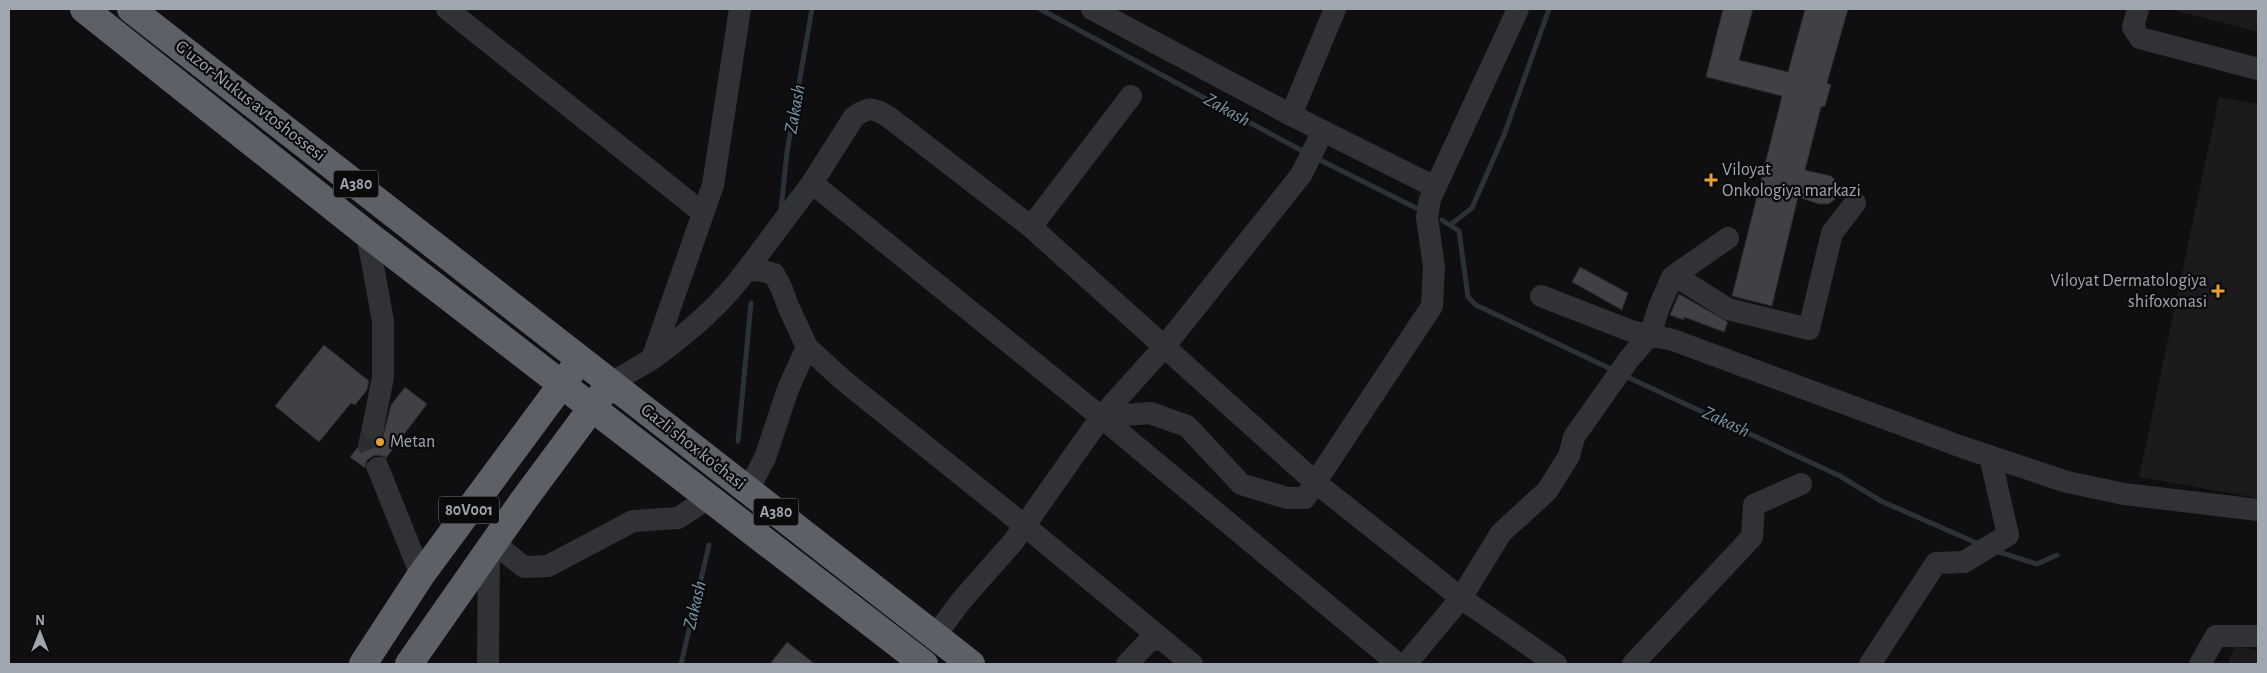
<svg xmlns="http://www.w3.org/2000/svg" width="2267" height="673" font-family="'Alegreya Sans',sans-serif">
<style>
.built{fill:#1b1b1d}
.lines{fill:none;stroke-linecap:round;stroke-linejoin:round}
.stream{stroke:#2a3238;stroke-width:5}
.building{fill:#404145;stroke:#29292c}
.minor-tunnel{stroke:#2c2d31;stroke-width:22;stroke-dasharray:22 11;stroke-linecap:butt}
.minor{stroke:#303235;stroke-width:22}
.highway{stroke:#5d6066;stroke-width:28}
.poi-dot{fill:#e8a030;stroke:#0a0a0b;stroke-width:2}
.labels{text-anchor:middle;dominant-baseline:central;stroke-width:4.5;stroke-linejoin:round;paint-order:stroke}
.shield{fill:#0a0a0b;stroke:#74787f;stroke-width:1}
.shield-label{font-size:16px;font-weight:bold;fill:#a1a7b1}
.street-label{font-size:18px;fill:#a1a7b1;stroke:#0a0a0b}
.poi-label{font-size:18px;fill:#a1a7b1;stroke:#0a0a0b;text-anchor:start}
.water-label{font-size:19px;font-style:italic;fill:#7996ab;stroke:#0a0a0b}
</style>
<rect width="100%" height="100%" fill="#0f0f11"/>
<path class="built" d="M 2170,9 L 2258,9 L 2258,32 Z
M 2219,97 L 2258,104 L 2258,498 L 2139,477 Z
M 2235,645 L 2258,651 L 2258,664 L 2228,664 Z"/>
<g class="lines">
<path class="stream" d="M 1040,9 L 1306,153
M 1316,158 L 1416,208
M 781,209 L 787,152 L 812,9
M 1442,220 L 1459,231 L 1468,297 L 1476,305 L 1613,370
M 1450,225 L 1472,208 L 1504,135 L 1549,9
M 1623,375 L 1840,476 L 1881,501 L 1981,545
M 738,441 L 751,303
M 1996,551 L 2037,564 L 2057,555
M 681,664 L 709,545"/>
</g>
<path class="building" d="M 1723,9 L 1753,9 L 1739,60 L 1788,72 L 1805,9 L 1848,9 L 1827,83 L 1831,85 L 1825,106 L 1821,107 L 1805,170 L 1831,176 L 1838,183 L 1839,191 L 1836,198 L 1829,204 L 1819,204 L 1798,197 L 1772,306 L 1732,296 L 1782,96 L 1706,77 Z
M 1580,267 L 1628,293 L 1622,310 L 1572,282 Z
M 1679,294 L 1728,322 L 1724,332 L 1684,317 L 1684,320 L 1670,315 Z
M 324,345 L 369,381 L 367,390 L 355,405 L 351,403 L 319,442 L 275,406 Z
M 405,387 L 427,404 L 386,458 L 379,455 L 373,456 L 367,460 L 365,468 L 350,457 L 365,438 L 377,441 L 383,436 L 391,405 Z
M 787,642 L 815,664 L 770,664 Z"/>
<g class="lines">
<path class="minor-tunnel" d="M 373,428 L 369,446 L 378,468"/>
<path class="minor" d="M 447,9 L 703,213
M 1092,9 L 1291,115 L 1435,187
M 2138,9 L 2133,27 L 2140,38 L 2258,69
M 1291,115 L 1335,9
M 812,183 L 1101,417 L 1398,664
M 1031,227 L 1315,482 L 1461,598 L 1556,664
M 367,234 L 383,321 L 383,377 L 373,428
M 746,271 L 812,183 L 854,117 C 869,106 875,108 890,118 L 1031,227 L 1131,96
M 1672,277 L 1685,282 L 1728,309 L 1809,329 L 1832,233 L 1855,203
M 1541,296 L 1631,331 L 1673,340 L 1962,447 L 2067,482 L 2124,494 L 2258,510
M 652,359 C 687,334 720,306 746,271 L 759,270 L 774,274 L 781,287 L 788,306 L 807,347 L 843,380 L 1025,526 L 1192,664
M 611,383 L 652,359 L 713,185 L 740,9
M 1101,417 L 1164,347 L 1301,175 L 1323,131
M 378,468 L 421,575
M 748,490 L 765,458 L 788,389 L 807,347
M 494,543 L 524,567 L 548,566 L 633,521 L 678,518 L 710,497
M 935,636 L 961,601 L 1013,542 L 1101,417 L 1150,413 L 1187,426 L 1241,484 L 1287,498 L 1305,498 L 1432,306 L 1434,267 L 1427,218 L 1430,199 L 1518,9
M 488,664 L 489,550
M 1127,664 L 1147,643 L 1158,638
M 1406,664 L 1461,598 L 1501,533 L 1547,491 L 1569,456 L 1574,437 L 1629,359 L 1650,335 L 1659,307 L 1672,277 L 1728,238
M 1633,664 L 1752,537 L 1754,505 L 1801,484
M 1870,664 L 1936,563 L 1964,562 L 2008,535 L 1990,456
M 2200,664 L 2216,636 L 2258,636"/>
<path class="highway" d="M 84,9 L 367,234 L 924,664
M 131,9 L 971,664
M 363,664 L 421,575 L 574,368
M 409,664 L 523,501 L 603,393"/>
</g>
<g class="poi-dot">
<path d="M1708.5 172.5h5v5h5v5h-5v5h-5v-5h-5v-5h5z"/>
<path d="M2215.5 283.5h5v5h5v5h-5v5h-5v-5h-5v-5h5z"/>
<circle cx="380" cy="442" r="5"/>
</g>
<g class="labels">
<g class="shield">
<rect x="333.5" y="170.5" width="45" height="27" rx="4"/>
<rect x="439" y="496.5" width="60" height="27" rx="4"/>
<rect x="753.5" y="498.5" width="45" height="27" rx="4"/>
</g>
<g class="shield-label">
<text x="356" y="184">A380</text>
<text x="469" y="510">80V001</text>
<text x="776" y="512">A380</text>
</g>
<g class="street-label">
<text transform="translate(250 101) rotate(38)">G'uzor-Nukus avtoshossesi</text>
<text transform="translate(693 447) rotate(38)">Gazli shox ko'chasi</text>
</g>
<g class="poi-label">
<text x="1722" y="170">Viloyat<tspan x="1722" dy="21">Onkologiya markazi</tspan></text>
<text x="2207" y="281" text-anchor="end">Viloyat Dermatologiya<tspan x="2207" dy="21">shifoxonasi</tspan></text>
<text x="390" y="442">Metan</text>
</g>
<g class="water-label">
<text transform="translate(795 109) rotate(-80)">Zakash</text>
<text transform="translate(1227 110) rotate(29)">Zakash</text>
<text transform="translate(1726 422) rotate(25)">Zakash</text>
<text transform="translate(695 605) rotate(-77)">Zakash</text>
</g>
</g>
<rect width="2267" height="673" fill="none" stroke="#a1a7b1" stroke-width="20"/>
<g transform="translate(40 633)" stroke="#0a0a0b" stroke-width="4" paint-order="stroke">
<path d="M0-4L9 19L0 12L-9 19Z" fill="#a1a7b1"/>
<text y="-8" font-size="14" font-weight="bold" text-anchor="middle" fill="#a1a7b1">N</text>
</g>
</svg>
